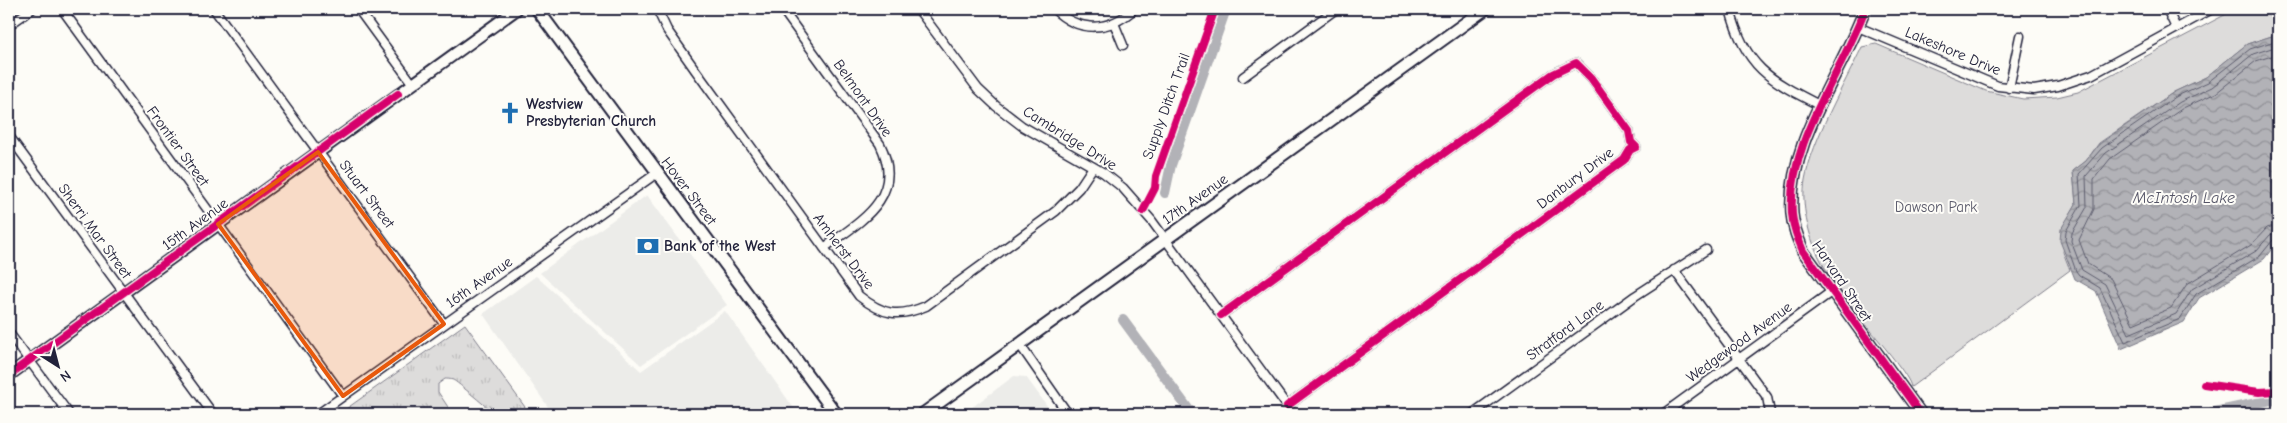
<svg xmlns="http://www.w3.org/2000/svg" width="2287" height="423" font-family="'Comic Neue',sans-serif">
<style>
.built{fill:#ecece9}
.grass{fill:url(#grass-tufts);stroke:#807f8b}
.park{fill:#dddcdb;stroke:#807f8b}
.water{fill:url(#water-waves);stroke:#787885}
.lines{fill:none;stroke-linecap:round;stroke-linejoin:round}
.shore{stroke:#5c5c6d;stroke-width:1}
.canal{stroke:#b2b2b7;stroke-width:10}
.minor-casing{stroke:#22223b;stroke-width:11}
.tertiary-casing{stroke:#22223b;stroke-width:14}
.secondary-casing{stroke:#22223b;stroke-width:15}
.minor{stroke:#fdfcf7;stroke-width:8}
.tertiary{stroke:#fdfcf7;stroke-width:10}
.secondary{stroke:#fdfcf7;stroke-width:11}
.cycleway-casing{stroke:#fdfcf7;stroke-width:11}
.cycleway{stroke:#d6006c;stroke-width:8}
.marked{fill:#e8590c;fill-opacity:0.2;stroke:#e8590c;stroke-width:4;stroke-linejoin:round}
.labels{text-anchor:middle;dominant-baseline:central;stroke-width:4;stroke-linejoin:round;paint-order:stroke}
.street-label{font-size:15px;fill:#22223b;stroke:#fdfcf7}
.poi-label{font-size:15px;font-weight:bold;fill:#22223b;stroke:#fdfcf7;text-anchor:start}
.park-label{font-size:15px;fill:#5a5a6b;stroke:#fdfcf7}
.water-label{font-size:16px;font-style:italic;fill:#545466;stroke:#fdfcf7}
</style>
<defs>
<pattern id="grass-tufts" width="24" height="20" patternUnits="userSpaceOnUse" patternTransform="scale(1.25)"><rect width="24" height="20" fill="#dddcdb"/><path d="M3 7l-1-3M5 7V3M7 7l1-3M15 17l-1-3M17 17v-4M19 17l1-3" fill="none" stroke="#bdbcbd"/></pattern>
<pattern id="water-waves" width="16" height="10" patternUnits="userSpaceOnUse" patternTransform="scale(1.25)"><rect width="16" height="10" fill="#b2b2b7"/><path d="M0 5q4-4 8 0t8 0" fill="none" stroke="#909096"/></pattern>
</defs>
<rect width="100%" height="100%" fill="#fdfcf7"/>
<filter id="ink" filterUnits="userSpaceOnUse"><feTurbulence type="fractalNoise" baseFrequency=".02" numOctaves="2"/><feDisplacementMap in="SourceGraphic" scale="10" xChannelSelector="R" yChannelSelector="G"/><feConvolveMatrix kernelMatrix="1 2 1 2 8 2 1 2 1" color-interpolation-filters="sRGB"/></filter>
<g filter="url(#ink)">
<path class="built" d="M 647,195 L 727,305 L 641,365 L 540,273 Z
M 536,276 L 641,371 L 725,311 L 798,414 L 553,414 L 483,314 Z
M 1014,376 L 1026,377 L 1053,414 L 963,414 Z"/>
<path class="grass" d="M 465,324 L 530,414 L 494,414 C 492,411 456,381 453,380 C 450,379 447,379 445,379 L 438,384 L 438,392 L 450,410 L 439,414 L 415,414 L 413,411 L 408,414 L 339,414 Z"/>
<path class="park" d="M 2236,9 L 2278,9 L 2278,34 L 2247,44 L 2206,77 L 2174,92 L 2099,143 L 2086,161 L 2073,171 L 2076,204 L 2070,215 L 2063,252 L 2070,270 L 1911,387 C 1910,377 1880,342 1872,332 C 1854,308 1832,284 1819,257 C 1808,234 1801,205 1805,180 C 1812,140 1844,85 1862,47 L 1876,44 L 1986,91 L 2023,99 L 2057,97 L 2078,92 Z"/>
<path class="water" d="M 2278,34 L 2278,241 L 2264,259 L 2199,298 L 2184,322 L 2121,349 L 2096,291 L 2075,279 L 2060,241 L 2061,229 L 2076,204 L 2073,171 L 2086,161 L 2099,144 L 2174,92 L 2206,77 L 2247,44 Z"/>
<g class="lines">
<path class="shore" d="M 2278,40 L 2250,49 L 2208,82 L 2177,96 L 2102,148 L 2079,174 L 2081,205 L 2066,231 L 2065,240 L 2076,271 L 2079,275 L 2100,288 L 2125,342 L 2180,319 L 2196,294 L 2260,256 L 2273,240 L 2278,239
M 2278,46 L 2253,54 L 2212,87 L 2180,102 L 2106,153 L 2086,176 L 2087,207 L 2072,233 L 2071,241 L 2082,270 L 2105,284 L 2129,334 L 2176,314 L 2192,289 L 2256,251 L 2270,235 L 2278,232
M 2278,54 L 2256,61 L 2216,93 L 2183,108 L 2110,159 L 2094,179 L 2094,209 L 2079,240 L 2088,264 L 2111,279 L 2133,324 L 2171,308 L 2187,284 L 2251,245 L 2267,228 L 2278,225"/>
<path class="canal" d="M 1165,193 L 1171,165 L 1226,9
M 1123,320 L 1192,414
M 2205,414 L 2271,400 L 2278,401"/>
<g class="minor-casing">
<path id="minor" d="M 62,9 L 343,396
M 214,9 L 444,324
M 358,9 L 412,83
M 657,9 L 667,30 L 696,71 L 859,296 C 883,315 898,318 926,306 L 1056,211 L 1079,188 L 1093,167
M 782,9 L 880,144 C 906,197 861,221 824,248
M 918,9 L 978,89 L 996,106 L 1022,126 L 1104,173 L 1123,188 L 1152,221 L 1293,414
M 1054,9 C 1079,33 1109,32 1134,9
M 1730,9 C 1745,68 1770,80 1821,106
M 2167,9 L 2176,28
M 1114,23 L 1123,45
M 9,25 L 32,9
M 1858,27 L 1998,86 L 2034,90 L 2058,86 L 2091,75 L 2212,9
M 1243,77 L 1336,9
M 2009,88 L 2020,36
M 9,136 L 213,414
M 1674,270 L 1767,397 L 1770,413
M 1221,315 L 1553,74 L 1576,63 L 1591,78 L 1629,131 L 1631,142 L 1636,147 L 1630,150 L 1624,160 L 1287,406
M 9,333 L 69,414
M 1020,345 L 1068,414
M 318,414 L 657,173
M 1472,414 L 1635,296 L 1706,250
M 1663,414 L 1831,292"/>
</g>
<g class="tertiary-casing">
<path id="tertiary" d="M 1865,9 C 1841,75 1787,142 1792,214 C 1793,227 1798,239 1803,251 L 1921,414
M 9,375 L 517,9"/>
</g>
<g class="secondary-casing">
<path id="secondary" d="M 537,9 L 836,414
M 923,414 L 1485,9"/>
</g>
<use href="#minor" class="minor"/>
<use href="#tertiary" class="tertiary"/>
<use href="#secondary" class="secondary"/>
<g class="cycleway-casing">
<path id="cycleway" d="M 1865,9 C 1841,75 1787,142 1792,214 C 1793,227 1798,239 1803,251 L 1921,414
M 1143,211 L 1155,188 L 1156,176 L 1215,9
M 1221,315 L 1553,74 L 1576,63 L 1591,78 L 1629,131 L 1631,142 L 1636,147 L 1630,150 L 1624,160 L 1287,406
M 9,375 L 398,94
M 2204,384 L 2259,392 L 2278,391"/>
</g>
<use href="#cycleway" class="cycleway"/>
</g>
</g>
<path class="marked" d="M 318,152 L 444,324 L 343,396 L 218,224 Z"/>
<defs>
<g id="church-bare" transform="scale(1.725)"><path d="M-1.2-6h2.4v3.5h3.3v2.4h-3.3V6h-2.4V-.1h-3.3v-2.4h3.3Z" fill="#1f6fb2" stroke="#fdfcf7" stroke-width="2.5" paint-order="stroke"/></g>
<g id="bank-bare" transform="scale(1.725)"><path d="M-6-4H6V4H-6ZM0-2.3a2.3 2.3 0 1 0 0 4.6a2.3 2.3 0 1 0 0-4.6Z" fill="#1f6fb2" stroke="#fdfcf7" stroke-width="2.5" paint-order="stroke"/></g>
</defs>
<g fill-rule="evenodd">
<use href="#church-bare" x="510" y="113"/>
<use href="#bank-bare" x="648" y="246"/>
</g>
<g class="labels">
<g class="street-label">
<text transform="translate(1953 51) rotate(23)">Lakeshore Drive</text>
<text transform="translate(863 98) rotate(55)">Belmont Drive</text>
<text transform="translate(1166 106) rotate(-70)">Supply Ditch Trail</text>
<text transform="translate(1070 138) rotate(32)">Cambridge Drive</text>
<text transform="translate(178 146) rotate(54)">Frontier Street</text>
<text transform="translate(1575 178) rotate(-37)">Danbury Drive</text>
<text transform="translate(689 191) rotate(53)">Hover Street</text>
<text transform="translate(367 194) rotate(53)">Stuart Street</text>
<text transform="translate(1195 199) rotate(-35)">17th Avenue</text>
<text transform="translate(195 224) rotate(-36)">15th Avenue</text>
<text transform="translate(95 231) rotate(54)">Sherri Mar Street</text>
<text transform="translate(844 251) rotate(53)">Amherst Drive</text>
<text transform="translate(1842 281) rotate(56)">Harvard Street</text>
<text transform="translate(479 282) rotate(-35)">16th Avenue</text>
<text transform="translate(1565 330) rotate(-36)">Stratford Lane</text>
<text transform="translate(1739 342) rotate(-36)">Wedgewood Avenue</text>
</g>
<g class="poi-label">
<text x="526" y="104">Westview<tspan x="526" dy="17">Presbyterian Church</tspan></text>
<text x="664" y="246">Bank of the West</text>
</g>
<g class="park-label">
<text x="1936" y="207">Dawson Park</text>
</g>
<g class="water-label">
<text x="2184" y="198">McIntosh Lake</text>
</g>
</g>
<rect width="2287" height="423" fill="none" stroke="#fdfcf7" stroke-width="30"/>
<rect x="15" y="15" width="2257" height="393" fill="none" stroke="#22223b" stroke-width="2" filter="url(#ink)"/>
<g transform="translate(58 366) rotate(144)" stroke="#fdfcf7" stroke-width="4" paint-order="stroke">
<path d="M0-4L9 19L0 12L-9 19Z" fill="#22223b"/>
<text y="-8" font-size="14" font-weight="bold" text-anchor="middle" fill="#22223b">N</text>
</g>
</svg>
